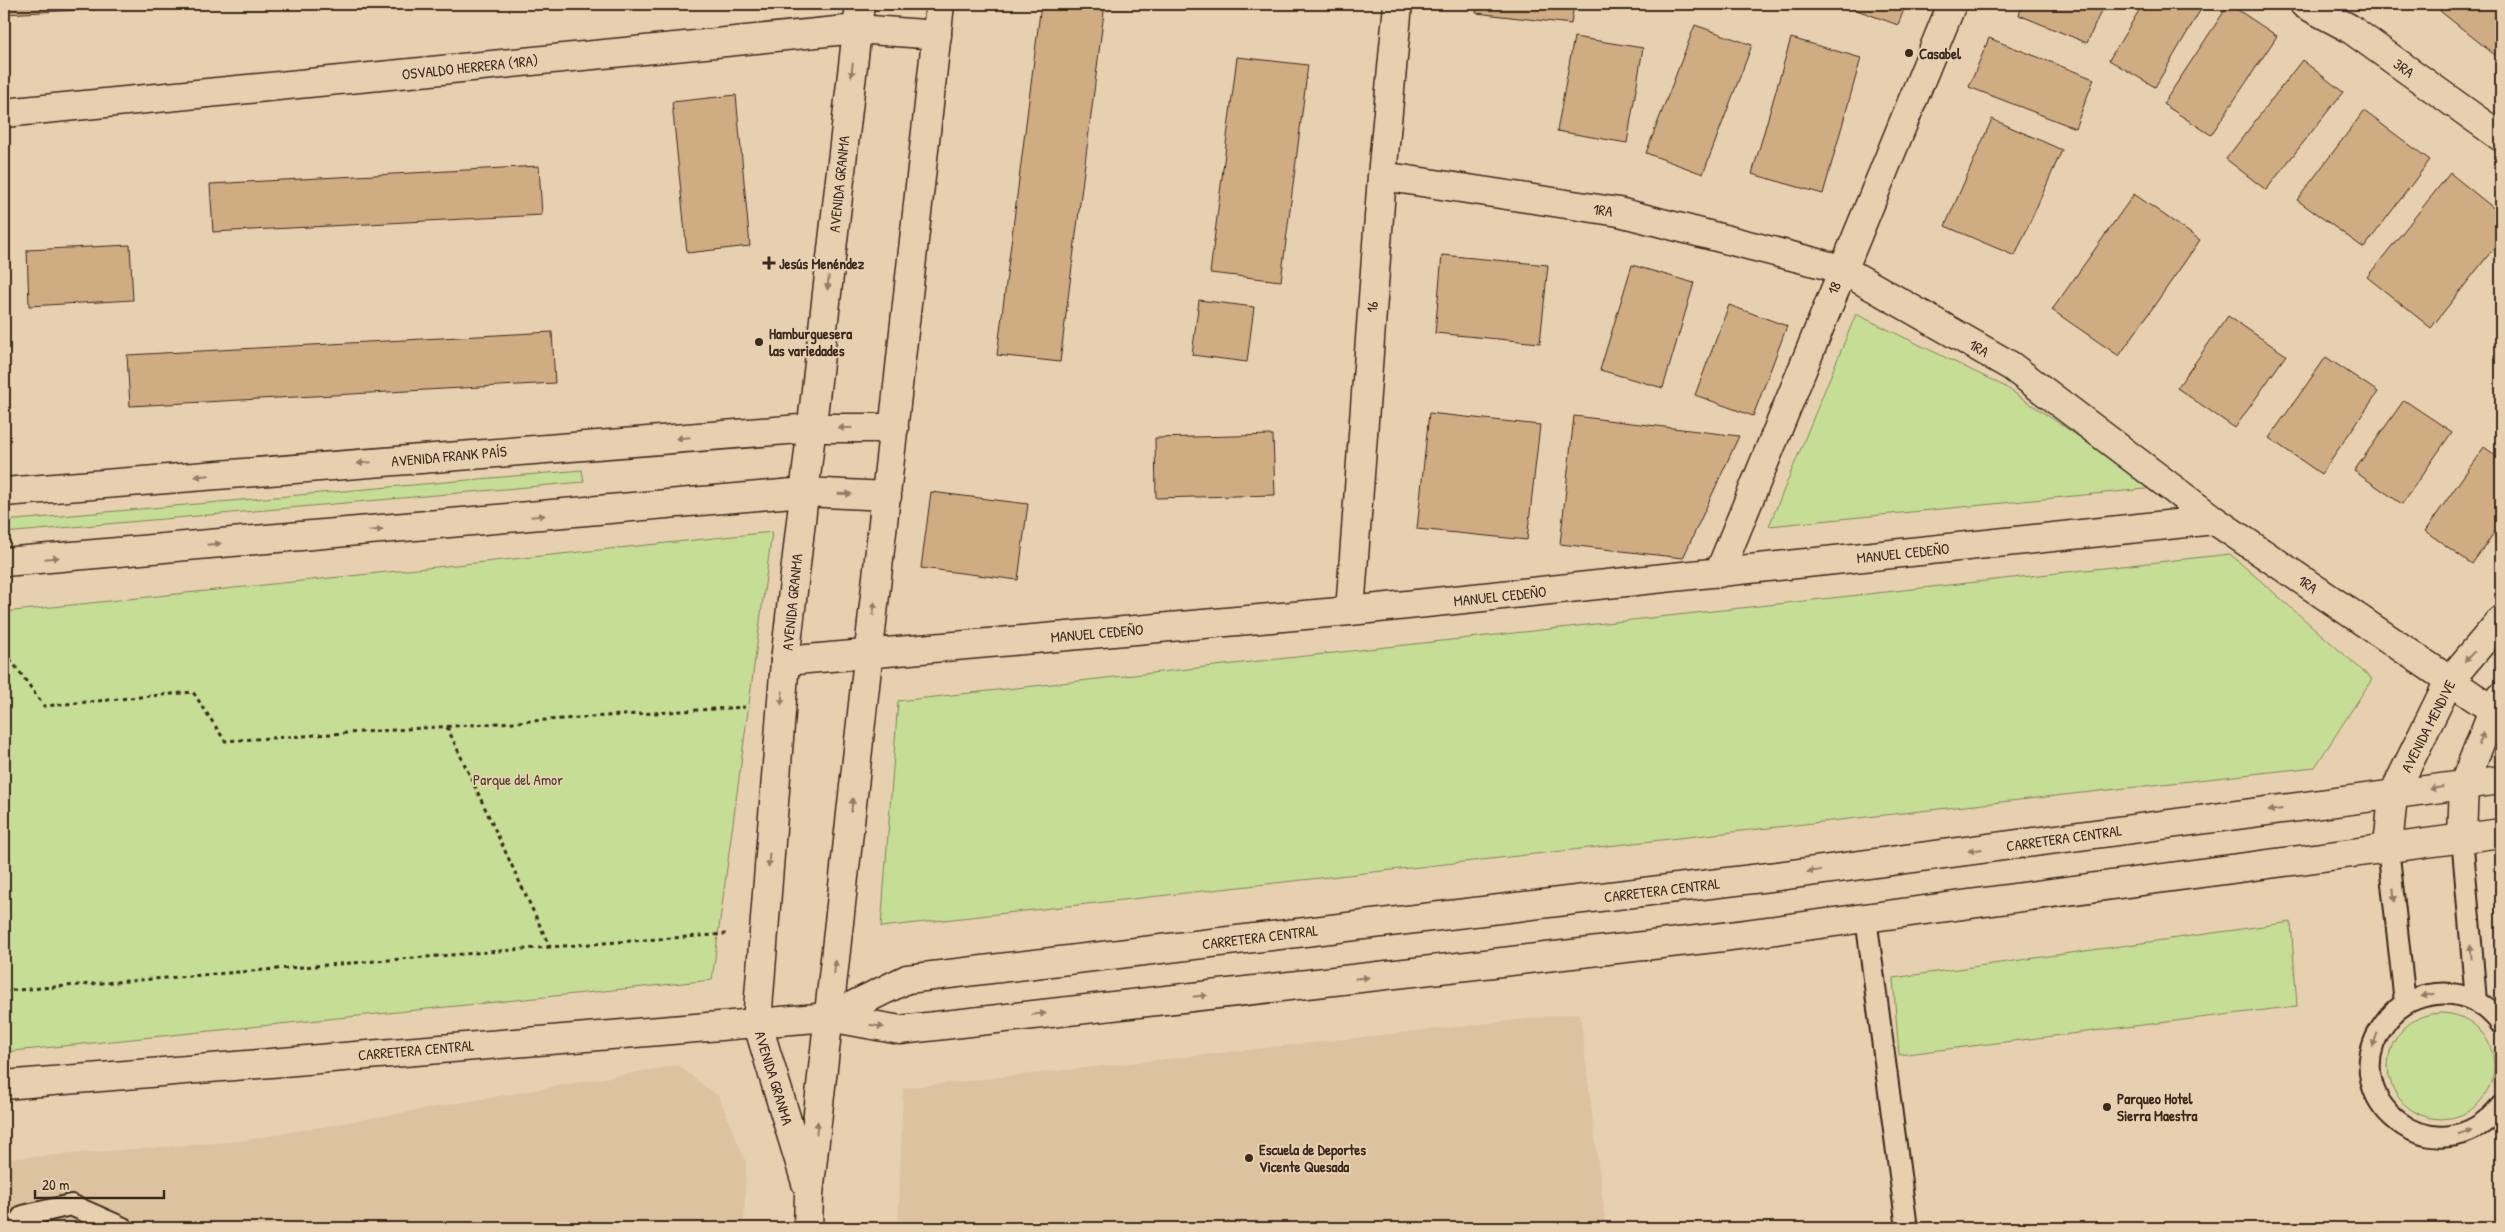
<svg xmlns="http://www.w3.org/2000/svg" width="2505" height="1232" font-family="'Patrick Hand',sans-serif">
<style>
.built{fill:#ddc29f}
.green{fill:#c5dd94;stroke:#808459}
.building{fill:#cfac82;stroke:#3b2a1e}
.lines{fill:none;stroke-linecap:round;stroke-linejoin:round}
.lane-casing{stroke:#3b2a1e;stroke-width:24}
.street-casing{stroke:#3b2a1e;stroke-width:31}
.secondary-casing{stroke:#3b2a1e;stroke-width:31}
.highway-casing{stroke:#3b2a1e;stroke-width:31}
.path{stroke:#3b2a1e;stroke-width:3;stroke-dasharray:4 4;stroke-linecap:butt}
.lane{stroke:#e7d0b0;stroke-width:20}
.street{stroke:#e7d0b0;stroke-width:28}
.secondary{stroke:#e7d0b0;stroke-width:28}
.highway{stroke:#e7d0b0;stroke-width:28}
.oneway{fill:#917d67}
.poi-dot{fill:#3b2a1e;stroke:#e7d0b0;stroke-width:2}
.labels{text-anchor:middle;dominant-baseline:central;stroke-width:4;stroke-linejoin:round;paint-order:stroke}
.poi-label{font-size:15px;font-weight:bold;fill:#3b2a1e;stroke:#e7d0b0;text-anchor:start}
.street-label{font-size:15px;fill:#3b2a1e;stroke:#e7d0b0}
.park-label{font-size:15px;fill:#493c2a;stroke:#e7d0b0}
</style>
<rect width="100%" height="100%" fill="#e7d0b0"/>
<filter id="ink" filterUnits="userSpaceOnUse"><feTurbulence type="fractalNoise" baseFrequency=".02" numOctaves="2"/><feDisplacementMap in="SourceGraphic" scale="10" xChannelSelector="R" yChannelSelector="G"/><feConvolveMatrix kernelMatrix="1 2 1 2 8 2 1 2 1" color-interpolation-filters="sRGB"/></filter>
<g filter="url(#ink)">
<path class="built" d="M 1580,1013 L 1606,1228 L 898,1228 L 903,1088 Z
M 678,1065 L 719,1097 L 746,1163 L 744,1228 L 4,1228 L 4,1159 L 240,1141 Z"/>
<path class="green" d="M 1856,314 L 2004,386 L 2155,488 L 1769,526 Z
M 582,470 L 584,482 L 4,533 L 4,521 Z
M 772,532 L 712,980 L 4,1052 L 4,612 Z
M 2230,554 L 2372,679 L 2315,767 L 881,927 L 898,701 Z
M 2291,922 L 2297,1006 L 1899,1055 L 1893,978 Z
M2388 1066a53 53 0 1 1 106 0a53 53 0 1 1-106 0Z"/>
<path class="building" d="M 4,4 L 193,4 L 4,14 Z
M 1041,4 L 1105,4 L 1060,362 L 997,355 Z
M 1477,4 L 1574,4 L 1571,24 L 1476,13 Z
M 1840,4 L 1906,4 L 1898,25 Z
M 2023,4 L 2104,4 L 2087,43 L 2019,15 Z
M 2143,4 L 2204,4 L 2155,87 L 2109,60 Z
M 2229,4 L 2277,36 L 2211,135 L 2163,104 Z
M 2446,4 L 2501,4 L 2500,59 L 2440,11 Z
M 1695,25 L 1752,45 L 1703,174 L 1646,153 Z
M 1574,37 L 1643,48 L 1627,143 L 1557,131 Z
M 1791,38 L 1861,58 L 1823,194 L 1752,174 Z
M 1989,38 L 2094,79 L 2075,128 L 1969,87 Z
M 1237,57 L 1308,65 L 1281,281 L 1210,273 Z
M 2302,60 L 2343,92 L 2266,190 L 2226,159 Z
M 736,95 L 750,246 L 687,253 L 672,102 Z
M 2364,111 L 2430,160 L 2364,248 L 2297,200 Z
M 1992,119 L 2062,150 L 2015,256 L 1945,226 Z
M 539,166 L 542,215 L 213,232 L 210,184 Z
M 2450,173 L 2501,214 L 2501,239 L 2431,328 L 2367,277 Z
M 2134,194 L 2200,240 L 2119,356 L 2052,310 Z
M 130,245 L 133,300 L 29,306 L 27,250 Z
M 1442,255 L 1548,265 L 1540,343 L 1435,333 Z
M 1632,265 L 1694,283 L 1663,388 L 1600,370 Z
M 1199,300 L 1254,307 L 1247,362 L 1192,355 Z
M 1729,305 L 1787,326 L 1753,416 L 1695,395 Z
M 2228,316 L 2286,355 L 2235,428 L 2177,388 Z
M 552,332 L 555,383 L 130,406 L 127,355 Z
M 2326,357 L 2378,392 L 2321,474 L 2269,438 Z
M 2404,400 L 2452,432 L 2402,504 L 2354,471 Z
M 1429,413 L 1540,425 L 1527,540 L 1417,529 Z
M 1574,416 L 1739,436 L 1683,558 L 1560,544 Z
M 1273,435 L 1275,495 L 1156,498 L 1155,438 Z
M 2484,447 L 2501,459 L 2501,523 L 2472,564 L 2425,531 Z
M 931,492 L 1028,504 L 1018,580 L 921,568 Z
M 2362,1225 L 2362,1228 L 2335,1228 Z"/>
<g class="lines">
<g class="lane-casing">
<path id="lane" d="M 2462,837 L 2476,1001
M 2388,847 L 2405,1003
M 1866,918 L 1907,1228
M 2501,1024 C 2486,1003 2462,991 2436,994 C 2415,996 2397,1006 2385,1023 C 2330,1097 2436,1184 2501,1106
M 15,1228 L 23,1216 L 71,1205 L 123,1228"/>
</g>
<g class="street-casing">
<path id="street" d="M 2304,4 L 2349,28 L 2501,137
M 4,113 L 857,29 L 937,35
M 1382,176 L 1619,212 L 1842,269 L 2011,366 L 2214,520 L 2493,710
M 1719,573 L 1952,4
M 1350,611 L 1382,176 L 1398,4
M 785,661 L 1350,611 L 2214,520"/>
</g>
<g class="secondary-casing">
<path id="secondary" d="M 4,492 L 812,428 L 894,428
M 4,562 L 804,492 L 887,496
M 2462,837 L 2464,784 L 2493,710 L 2501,697
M 2388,847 L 2393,795 L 2449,681 L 2501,620
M 806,1183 L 757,1022 L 785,661 L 860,4
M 808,1228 L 809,1194 L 823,1068 L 940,4"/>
</g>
<g class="highway-casing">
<path id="highway" d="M 829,1017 L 907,979 L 1778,876 L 2501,780
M 4,1085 L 829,1017 L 900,1030 L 1723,937 L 2501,833"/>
</g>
<path class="path" d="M 4,656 L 8,656 L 44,706 L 193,692 L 225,741 L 745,707
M 447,727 L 550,947 L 726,934
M 4,991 L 550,947"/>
<use href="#lane" class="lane"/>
<use href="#street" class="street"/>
<use href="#secondary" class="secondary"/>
<use href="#highway" class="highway"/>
</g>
<defs><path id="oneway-solid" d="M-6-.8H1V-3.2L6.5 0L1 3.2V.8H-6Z" transform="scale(1.25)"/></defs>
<g class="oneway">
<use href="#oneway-solid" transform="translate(852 70) rotate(96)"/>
<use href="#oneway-solid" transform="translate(828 283) rotate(96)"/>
<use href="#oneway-solid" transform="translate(845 428) rotate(180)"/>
<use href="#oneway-solid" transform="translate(683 438) rotate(175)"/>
<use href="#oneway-solid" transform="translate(364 463) rotate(175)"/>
<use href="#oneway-solid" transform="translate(202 476) rotate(175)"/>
<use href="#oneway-solid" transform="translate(845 494) rotate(2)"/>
<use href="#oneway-solid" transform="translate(538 516) rotate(-5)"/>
<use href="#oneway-solid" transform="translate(376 530) rotate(-5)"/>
<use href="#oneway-solid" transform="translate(214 544) rotate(-5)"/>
<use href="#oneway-solid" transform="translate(52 558) rotate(-5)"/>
<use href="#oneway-solid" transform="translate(874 609) rotate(-84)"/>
<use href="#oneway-solid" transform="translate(2469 657) rotate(131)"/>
<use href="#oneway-solid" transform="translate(782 698) rotate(95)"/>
<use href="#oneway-solid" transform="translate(2481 739) rotate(-69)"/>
<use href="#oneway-solid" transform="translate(2436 788) rotate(172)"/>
<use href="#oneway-solid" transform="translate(852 805) rotate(-84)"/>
<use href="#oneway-solid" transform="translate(2275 810) rotate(172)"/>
<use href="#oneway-solid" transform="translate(1975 850) rotate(172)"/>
<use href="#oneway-solid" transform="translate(769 860) rotate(94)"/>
<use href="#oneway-solid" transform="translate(1814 871) rotate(172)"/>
<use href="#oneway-solid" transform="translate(2394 895) rotate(84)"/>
<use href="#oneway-solid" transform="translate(2471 952) rotate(-95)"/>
<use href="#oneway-solid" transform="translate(835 967) rotate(-84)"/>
<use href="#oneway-solid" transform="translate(1362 978) rotate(-6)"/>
<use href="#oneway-solid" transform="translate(2428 995) rotate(168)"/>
<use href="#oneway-solid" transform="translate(1200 996) rotate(-6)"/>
<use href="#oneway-solid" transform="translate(1039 1014) rotate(-6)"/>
<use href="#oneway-solid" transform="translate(877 1026) rotate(10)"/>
<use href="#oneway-solid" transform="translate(2375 1040) rotate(109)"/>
<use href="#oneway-solid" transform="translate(817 1128) rotate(-84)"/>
<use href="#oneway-solid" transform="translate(2465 1132) rotate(-18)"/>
</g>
</g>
<g class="poi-dot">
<circle cx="1909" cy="53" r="5"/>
<path d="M766.5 255.5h5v5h5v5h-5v5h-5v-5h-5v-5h5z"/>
<circle cx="759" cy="342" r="5"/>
<circle cx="2107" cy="1107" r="5"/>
<circle cx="1249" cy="1158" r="5"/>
</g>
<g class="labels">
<g class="poi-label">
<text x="1919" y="53">Casabel</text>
<text x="779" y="263">Jesús Menéndez</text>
<text x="769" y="333">Hamburguesera<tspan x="769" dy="17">las variedades</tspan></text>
<text x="2117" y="1098">Parqueo Hotel<tspan x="2117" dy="17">Sierra Maestra</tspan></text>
<text x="1259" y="1149">Escuela de Deportes<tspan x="1259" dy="17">Vicente Quesada</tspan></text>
</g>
<g class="street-label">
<text transform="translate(470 67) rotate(-6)">OSVALDO HERRERA (1RA)</text>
<text transform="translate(2404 68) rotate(36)">3RA</text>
<text transform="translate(839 184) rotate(-84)">AVENIDA GRANMA</text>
<text transform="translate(1603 210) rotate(9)">1RA</text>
<text transform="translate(1834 288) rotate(-68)">18</text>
<text transform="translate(1372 307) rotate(-86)">16</text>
<text transform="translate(1979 348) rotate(30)">1RA</text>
<text transform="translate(449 456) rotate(-5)">AVENIDA FRANK PAÍS</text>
<text transform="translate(1903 553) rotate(-6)">MANUEL CEDEÑO</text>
<text transform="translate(2308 584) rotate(35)">1RA</text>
<text transform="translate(1500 596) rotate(-6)">MANUEL CEDEÑO</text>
<text transform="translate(792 602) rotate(-84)">AVENIDA GRANMA</text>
<text transform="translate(1097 633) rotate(-5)">MANUEL CEDEÑO</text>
<text transform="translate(2428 726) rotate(-63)">AVENIDA MENDIVE</text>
<text transform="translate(2064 838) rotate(-8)">CARRETERA CENTRAL</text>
<text transform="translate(1662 890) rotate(-7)">CARRETERA CENTRAL</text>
<text transform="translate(1260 937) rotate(-7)">CARRETERA CENTRAL</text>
<text transform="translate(416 1050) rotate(-5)">CARRETERA CENTRAL</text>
<text transform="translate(774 1078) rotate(73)">AVENIDA GRANMA</text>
</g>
<g class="park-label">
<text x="518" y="779">Parque del Amor</text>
</g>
</g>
<rect width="2505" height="1232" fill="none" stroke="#e7d0b0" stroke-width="20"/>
<rect x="10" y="10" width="2485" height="1212" fill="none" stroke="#3b2a1e" stroke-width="2" filter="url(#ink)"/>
<path d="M35 1190v8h129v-8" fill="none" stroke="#3b2a1e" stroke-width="2.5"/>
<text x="42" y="1190" font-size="15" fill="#3b2a1e" stroke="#e7d0b0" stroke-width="4" paint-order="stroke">20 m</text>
</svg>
